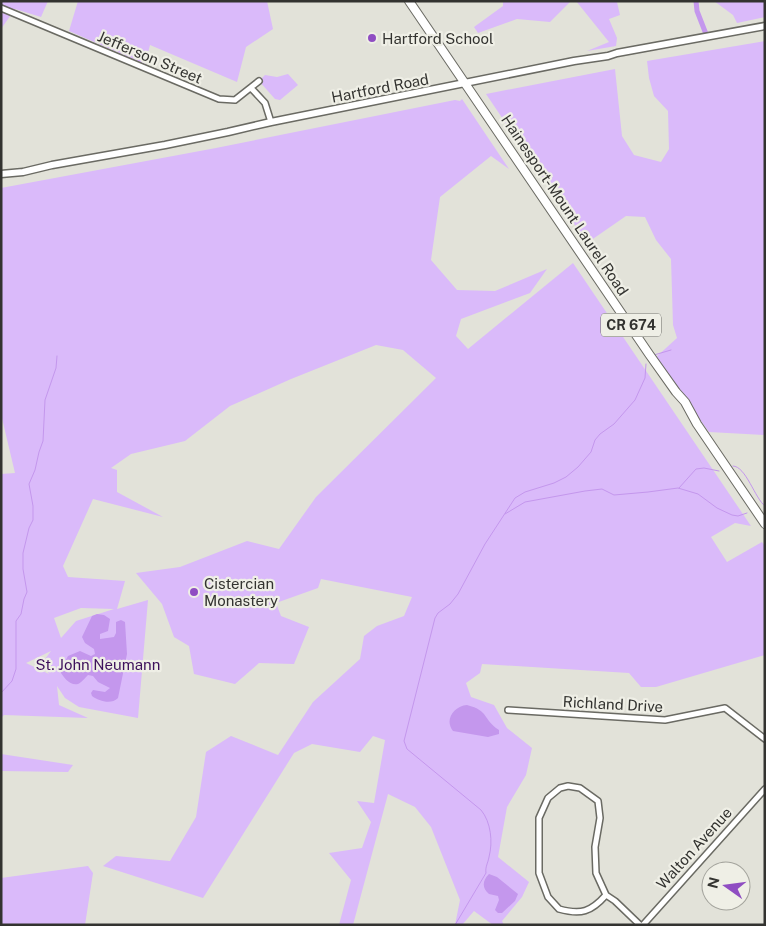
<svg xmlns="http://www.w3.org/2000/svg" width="766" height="926" font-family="'Public Sans',sans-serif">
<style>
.green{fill:#dabafa;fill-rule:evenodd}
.water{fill:#c497ed}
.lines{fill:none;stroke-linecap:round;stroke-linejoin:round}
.stream{stroke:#c497ed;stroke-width:1}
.canal{stroke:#c497ed;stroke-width:5}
.minor-casing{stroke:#6a6a63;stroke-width:8}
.tertiary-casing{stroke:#6a6a63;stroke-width:9}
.primary-casing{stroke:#6a6a63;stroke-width:10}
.minor{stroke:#fff;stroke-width:5}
.tertiary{stroke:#fff;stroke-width:6}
.primary{stroke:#fff;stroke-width:8}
.poi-dot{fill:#8f4dc2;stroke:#efefe6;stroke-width:2}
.labels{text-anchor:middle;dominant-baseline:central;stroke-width:4.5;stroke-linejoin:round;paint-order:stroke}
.shield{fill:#efefe6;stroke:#6b6b67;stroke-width:1}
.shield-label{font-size:14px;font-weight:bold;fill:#333330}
.poi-label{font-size:15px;fill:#333330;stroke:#efefe6;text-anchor:start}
.street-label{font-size:15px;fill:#333330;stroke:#efefe6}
.park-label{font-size:15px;fill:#3e115c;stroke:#efefe6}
</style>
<rect width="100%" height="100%" fill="#e2e2d9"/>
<path class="green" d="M 1,1 L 48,1 L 41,17 L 15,9 L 1,29 Z
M 78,1 L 267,1 L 273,29 L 246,47 L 237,82 L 150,45 L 145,64 L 69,31 Z
M 503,1 L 571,1 L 550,22 L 517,19 L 478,33 L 474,27 L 503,6 Z
M 576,1 L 618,1 L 617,2 L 620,15 L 609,19 L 617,38 L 616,46 L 587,51 L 609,42 Z
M 714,1 L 765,1 L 765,17 L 737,23 L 733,15 Z
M 765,41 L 765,435 L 709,432 L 655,358 L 677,338 L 673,325 L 671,259 L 656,240 L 645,217 L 626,216 L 587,243 L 486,94 L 615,69 L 622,136 L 634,155 L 661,162 L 669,149 L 668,111 L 654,96 L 649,78 L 647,61 Z
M 288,74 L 298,85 L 280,100 L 275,99 L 259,81 L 265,75 L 277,77 Z
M 462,99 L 509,169 L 491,156 L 440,197 L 431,260 L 457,290 L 495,291 L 547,269 L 530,293 L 461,319 L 456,336 L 468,349 L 573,263 L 751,526 L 735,523 L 711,537 L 727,562 L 762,542 L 765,546 L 765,655 L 656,687 L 641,687 L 629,673 L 482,664 L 480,673 L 466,683 L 471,697 L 494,705 L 507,728 L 532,748 L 526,775 L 507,807 L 498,857 L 529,882 L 522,897 L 502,921 L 504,925 L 493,925 L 474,911 L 462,925 L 455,925 L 460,900 L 431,827 L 415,807 L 388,794 L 353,925 L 339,925 L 351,880 L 329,853 L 362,848 L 371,822 L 357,801 L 374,803 L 385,740 L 373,736 L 360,752 L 312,744 L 294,753 L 203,898 L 103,866 L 116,856 L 170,861 L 196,817 L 206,752 L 231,736 L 278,755 L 313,702 L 360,659 L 364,636 L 377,626 L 404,616 L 412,597 L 321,579 L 318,588 L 276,603 L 281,616 L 309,627 L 294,664 L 259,663 L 235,684 L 194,674 L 189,646 L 174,637 L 162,604 L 136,573 L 180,567 L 247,541 L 279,549 L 316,497 L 436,378 L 403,350 L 376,345 L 291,379 L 230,406 L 185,441 L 131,454 L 111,468 L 117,470 L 117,492 L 163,517 L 93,499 L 63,566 L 68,577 L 125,581 L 117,609 L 148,600 L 138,718 L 79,707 L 65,698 L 57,686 L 59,705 L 88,718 L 4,715 L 1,718 L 1,474 L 15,473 L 1,414 L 1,188 L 216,148 L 455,100 L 460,101 ZM 81,608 L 114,609 L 76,621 L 61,638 L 54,618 ZM 51,651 L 42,663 L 49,674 L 26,663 Z
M 1,754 L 73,765 L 68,772 L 1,771 Z
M 88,866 L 93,873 L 85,925 L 1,925 L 1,878 Z"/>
<path class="water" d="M 97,614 L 104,615 L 110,619 L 108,631 L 100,634 L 100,639 L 114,637 L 116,633 L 116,622 L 121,620 L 125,622 L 127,654 L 118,698 C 111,705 99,701 92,696 L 91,693 L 93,690 L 105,692 L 110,688 L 98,682 L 93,676 L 88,675 C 85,678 81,683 78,684 C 70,686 63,677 60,671 L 68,656 L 80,651 L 91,656 L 95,654 L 94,649 L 85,643 L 82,637 L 92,616 Z
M 467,705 C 490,711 482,719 499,730 L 499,734 L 488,737 L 453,731 C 444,720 454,706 467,705 Z
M 489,874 L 497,877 L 518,894 L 515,901 L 502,913 L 498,913 L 495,910 L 499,900 L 498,896 L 489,894 C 482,888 482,881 489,874 Z"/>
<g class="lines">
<path class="stream" d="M 654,355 L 671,350
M 733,466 C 746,466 755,499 765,506
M 679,488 L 696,469 L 704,468 L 719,471
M 505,514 L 525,502 L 585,491 L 602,489 L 614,495 L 648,492 L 678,488 L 698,494 L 717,508 L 732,515 L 738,516 L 747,513
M 1,693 L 12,681 L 16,669 L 16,621 L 21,614 L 24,599 L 27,592 L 23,569 L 23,553 L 29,528 L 33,520 L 33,506 L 29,484 L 35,470 L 39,452 L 43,441 L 45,400 L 56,368 L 57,356
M 455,925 L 486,873 C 485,867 488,863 489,857 C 493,842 491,822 481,810 L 407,749 L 404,741 L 435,618 L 438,613 L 450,604 L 458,594 L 485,544 L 515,498 L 525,492 L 554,483 L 566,477 L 578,467 L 591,452 L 595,440 L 600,434 L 614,424 L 635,400 L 645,378 L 646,364"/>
<path class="canal" d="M 696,1 L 697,11 L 706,34"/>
<g class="minor-casing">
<path id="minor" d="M 1,8 L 219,99 L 235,100 L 259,81
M 251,88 L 265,103 L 271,122
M 508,710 L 665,720 L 725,708 L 765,739
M 606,895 C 591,912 581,915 559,909 L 548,897 L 539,873 L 539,818 L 548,798 L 560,788 L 568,786 L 580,788 L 598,801 L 600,818 L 595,847 L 596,873 L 606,895 L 615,901 L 640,925
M 643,925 L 765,789"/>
</g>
<g class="tertiary-casing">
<path id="tertiary" d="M 1,174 L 23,172 L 52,165 L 165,145 L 228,132 L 271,122 L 574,61 L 608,56 L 617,53 L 765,26"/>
</g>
<g class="primary-casing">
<path id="primary" d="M 409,1 L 649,354 L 676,392 L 685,402 L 697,424 L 765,524"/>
</g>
<use href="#minor" class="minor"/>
<use href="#tertiary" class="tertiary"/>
<use href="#primary" class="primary"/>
</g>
<g class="poi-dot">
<circle cx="372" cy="38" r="5"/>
<circle cx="194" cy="592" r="5"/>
</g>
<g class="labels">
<rect class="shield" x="601" y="313.5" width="60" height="23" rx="4"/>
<g class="shield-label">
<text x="631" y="325">CR 674</text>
</g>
<g class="poi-label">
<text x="382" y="38">Hartford School</text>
<text x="204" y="583">Cistercian<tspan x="204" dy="17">Monastery</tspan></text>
</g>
<g class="street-label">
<text transform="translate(150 57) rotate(23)">Jefferson Street</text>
<text transform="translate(380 88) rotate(-11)">Hartford Road</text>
<text transform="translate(565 205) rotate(56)">Hainesport-Mount Laurel Road</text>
<text transform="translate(613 704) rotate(3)">Richland Drive</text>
<text transform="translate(694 848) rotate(-48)">Walton Avenue</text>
</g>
<g class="park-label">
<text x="98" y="664">St. John Neumann</text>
</g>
</g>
<rect width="766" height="926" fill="none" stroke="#333330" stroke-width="5"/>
<g transform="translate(726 886) rotate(284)"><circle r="24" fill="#efefe6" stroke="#a4a49d"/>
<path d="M0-4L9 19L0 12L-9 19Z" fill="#8f4dc2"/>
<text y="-8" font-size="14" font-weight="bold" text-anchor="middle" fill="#333330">N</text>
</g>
</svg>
